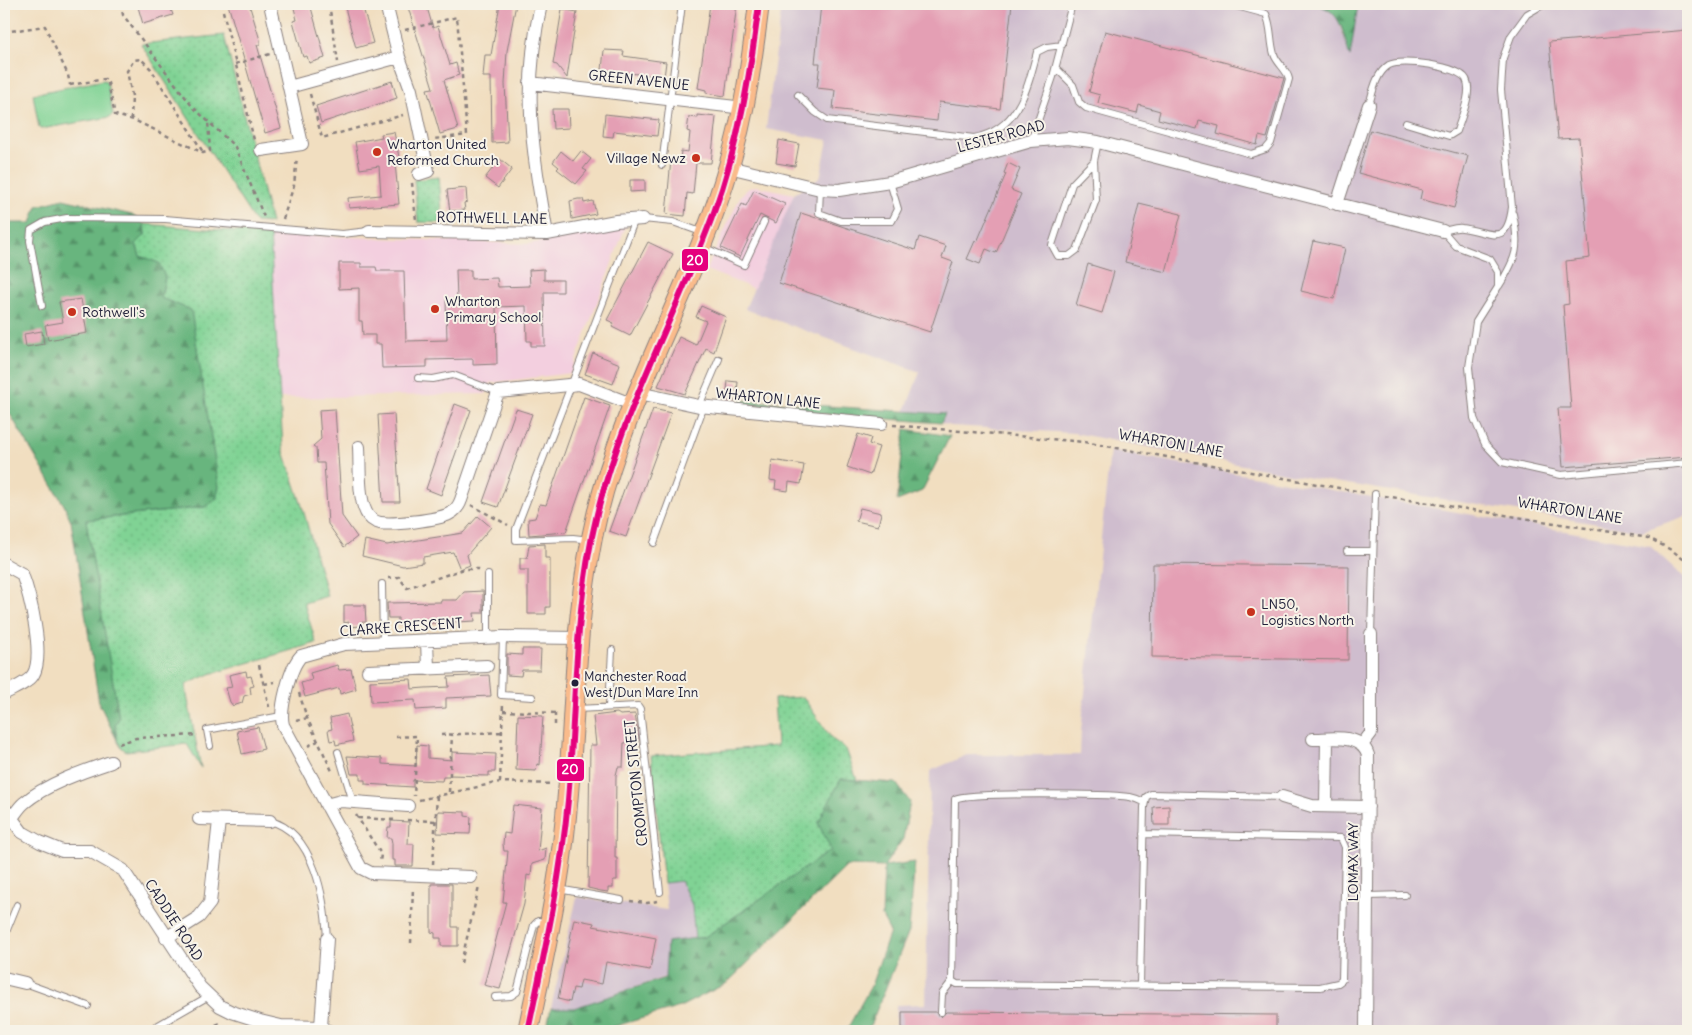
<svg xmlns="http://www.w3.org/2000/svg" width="1692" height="1035" font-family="Delius,sans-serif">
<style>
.built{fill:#f3cfdf}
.industrial{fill:#cfbdce}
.grass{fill:url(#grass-dots);stroke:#517a68}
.forest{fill:url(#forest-firs);stroke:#456c5c}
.pitch{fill:#80d394;stroke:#517a68}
.building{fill:#e49fb4}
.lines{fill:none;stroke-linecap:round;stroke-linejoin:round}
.lane-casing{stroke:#8a807e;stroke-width:8}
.street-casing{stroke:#8a807e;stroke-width:14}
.primary-casing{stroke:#8a807e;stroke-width:22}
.path{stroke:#8a807e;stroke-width:2.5;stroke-dasharray:4 4;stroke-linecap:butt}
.lane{stroke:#fff;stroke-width:6}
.street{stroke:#fff;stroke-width:12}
.primary{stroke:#fabb8b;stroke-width:20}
.bus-1-casing{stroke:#f7f3e8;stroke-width:10}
.bus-1{stroke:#e5007d;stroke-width:6}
.poi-dot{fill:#c8321e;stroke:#f7f3e8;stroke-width:2}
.bus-dot{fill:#22223b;stroke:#f7f3e8;stroke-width:2}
.labels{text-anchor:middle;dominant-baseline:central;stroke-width:4;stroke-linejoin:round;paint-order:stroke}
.bus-label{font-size:13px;fill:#22223b;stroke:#f7f3e8;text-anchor:start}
.street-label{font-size:14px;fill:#22223b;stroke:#f7f3e8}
.poi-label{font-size:14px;fill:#22223b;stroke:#f7f3e8;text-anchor:start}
.line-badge{stroke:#f7f3e8;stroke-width:2}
.badge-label{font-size:14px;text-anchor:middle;font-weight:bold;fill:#fff}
</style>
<defs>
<pattern id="grass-dots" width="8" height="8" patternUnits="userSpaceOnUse" patternTransform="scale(1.25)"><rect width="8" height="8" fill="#80d394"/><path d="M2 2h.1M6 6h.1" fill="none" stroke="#6eb580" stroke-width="1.8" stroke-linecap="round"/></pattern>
<pattern id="forest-firs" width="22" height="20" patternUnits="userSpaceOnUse" patternTransform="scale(1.25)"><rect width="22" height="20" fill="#68b57e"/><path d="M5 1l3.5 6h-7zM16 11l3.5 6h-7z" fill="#559368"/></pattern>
</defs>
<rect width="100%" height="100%" fill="#f7f3e8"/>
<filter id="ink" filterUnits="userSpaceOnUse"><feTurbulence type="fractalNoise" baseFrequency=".02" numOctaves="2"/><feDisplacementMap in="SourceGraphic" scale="10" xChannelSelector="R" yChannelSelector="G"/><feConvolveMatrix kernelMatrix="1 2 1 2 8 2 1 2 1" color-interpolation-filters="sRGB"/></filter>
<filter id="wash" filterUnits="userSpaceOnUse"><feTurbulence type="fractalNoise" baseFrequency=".0096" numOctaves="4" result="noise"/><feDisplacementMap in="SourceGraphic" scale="20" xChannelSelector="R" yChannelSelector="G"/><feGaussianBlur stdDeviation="1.12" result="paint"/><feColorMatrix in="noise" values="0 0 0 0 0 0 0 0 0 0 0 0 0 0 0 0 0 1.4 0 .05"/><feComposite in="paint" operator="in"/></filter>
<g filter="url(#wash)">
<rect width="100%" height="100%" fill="#f1dec0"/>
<path class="built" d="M 756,186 L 794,194 L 755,289 L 706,270 L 741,195 L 749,188 Z
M 626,225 L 571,373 L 490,383 L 486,394 L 280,398 L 270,234 L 529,244 Z"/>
<path class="industrial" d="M 782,4 L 1313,4 L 1327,7 L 1337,16 L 1350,56 L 1358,4 L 1688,4 L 1688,510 L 1686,516 L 1642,531 L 1316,479 L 1074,433 L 951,426 L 941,423 L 944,414 L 905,411 L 920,372 L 745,309 L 794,194 L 820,178 L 828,140 L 766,129 Z
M 1110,451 L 1650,546 L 1688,581 L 1688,1031 L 895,1031 L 896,1005 L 926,1004 L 930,771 L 967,755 L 1080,755 L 1081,731 Z
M 681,881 L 692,905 L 695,939 L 667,943 L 665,977 L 574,1008 L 551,1008 L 577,897 L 667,910 L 664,883 Z"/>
<path class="grass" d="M 224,35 L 271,223 L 255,222 L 141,44 Z
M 439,177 L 443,223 L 418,222 L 414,180 Z
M 144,224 L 270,234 L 283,448 L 303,509 L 327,596 L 304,603 L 316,643 L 210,674 L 185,685 L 201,768 L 187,744 L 126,751 L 121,747 L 117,740 L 85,520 L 205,507 L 161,298 L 165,277 L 140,256 L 136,244 L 145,235 Z
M 803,697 L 832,739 L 846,749 L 857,780 L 841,779 L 832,850 L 705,937 L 695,939 L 692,905 L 681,881 L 664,883 L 651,756 L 777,746 L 774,699 Z"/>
<path class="forest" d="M 1313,4 L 1358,4 L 1350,57 C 1342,32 1343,10 1313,4 Z
M 63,199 L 132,215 L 144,224 L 145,235 L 136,244 L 140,256 L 159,263 L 165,277 L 161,298 L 191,310 L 219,487 L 216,499 L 205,507 L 86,520 L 119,718 L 115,726 L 117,740 L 99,703 L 71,521 L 64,505 L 4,404 L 4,223 L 31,223 L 37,206 Z
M 740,400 L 945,414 L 941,423 L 812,413 L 739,403 Z
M 905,429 L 950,436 L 922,491 L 897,501 Z
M 841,779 L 896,783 L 910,802 L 903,839 L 884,866 L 915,862 L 909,931 L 868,1031 L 846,1031 L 871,986 L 890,932 L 882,917 L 884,867 L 847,866 L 727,983 L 680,1007 L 599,1031 L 546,1031 L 551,1008 L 574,1008 L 665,978 L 667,942 L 705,937 L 831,850 L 818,823 Z"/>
<path class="pitch" d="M 104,80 L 107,82 L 113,114 L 110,117 L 41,129 L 39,128 L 33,94 Z"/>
<g id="blocks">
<path class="building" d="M 149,4 L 169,4 L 173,15 L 143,24 L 138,7 Z
M 228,4 L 249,4 L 260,40 L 260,45 L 257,45 L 281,128 L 265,133 Z
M 293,4 L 310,4 L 325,58 L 309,63 L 307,56 L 303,57 L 293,21 L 297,20 Z
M 344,4 L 362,4 L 373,43 L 356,48 Z
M 407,4 L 426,4 L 433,28 L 438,26 L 450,65 L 456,63 L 459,75 L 444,80 L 458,129 L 440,134 L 427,89 L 433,88 Z
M 500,4 L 516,4 L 507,51 L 505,84 L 508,142 L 492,143 L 491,77 L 483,77 L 485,55 L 491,55 Z
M 710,4 L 737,4 L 725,96 L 706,93 L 706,90 L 698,88 Z
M 821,4 L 1012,4 L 1000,109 L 939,102 L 937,121 L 833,109 L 835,90 L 817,88 L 820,63 L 815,63 Z
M 562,9 L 577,12 L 567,78 L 557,65 L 553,64 Z
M 1688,30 L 1688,457 L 1563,467 L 1558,408 L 1571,408 L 1563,305 L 1569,304 L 1566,261 L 1590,258 L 1579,138 L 1558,139 L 1549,42 Z
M 1105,31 L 1284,78 L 1267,138 L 1259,136 L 1257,145 L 1217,134 L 1219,126 L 1199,121 L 1197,129 L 1158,119 L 1160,111 L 1139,105 L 1137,113 L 1098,103 L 1100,95 L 1089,92 Z
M 604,50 L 624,51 L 623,56 L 666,62 L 664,77 L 602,70 Z
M 392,81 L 397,98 L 394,99 L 321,123 L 316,106 Z
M 552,109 L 568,109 L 569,128 L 553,129 Z
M 605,114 L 659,120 L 657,136 L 614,131 L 613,137 L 603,136 Z
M 698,115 L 716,117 L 711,163 L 696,163 L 693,194 L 687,193 L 685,216 L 666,214 L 671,159 L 680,160 L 681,151 L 688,152 L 690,132 L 687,131 L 689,117 L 698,118 Z
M 1370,130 L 1468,156 L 1454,208 L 1420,199 L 1422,190 L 1358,173 Z
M 394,132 L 400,162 L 395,163 L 399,204 L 349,208 L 348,198 L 381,195 L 379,166 L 360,169 L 355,142 L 382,137 L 381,134 Z
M 779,140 L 799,144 L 795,166 L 776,163 Z
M 561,151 L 573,161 L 581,151 L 591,159 L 583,169 L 587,171 L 576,184 L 557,169 L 559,167 L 553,162 Z
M 500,159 L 512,169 L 498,188 L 485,178 Z
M 1008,163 L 1020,169 L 1011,190 L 1021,194 L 996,253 L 986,249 L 980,264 L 967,259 L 975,241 L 977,242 L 1006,174 L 1004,173 Z
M 630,180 L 645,180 L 645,191 L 630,192 Z
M 466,188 L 467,202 L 464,203 L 465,210 L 450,211 L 447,190 Z
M 754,190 L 785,204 L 776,223 L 760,215 L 740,257 L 721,248 L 742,204 L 746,206 Z
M 578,199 L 583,199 L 584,203 L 593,201 L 596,214 L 572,219 L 570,201 Z
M 1139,204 L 1181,214 L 1166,272 L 1125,262 Z
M 801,213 L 915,250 L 919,237 L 946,246 L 942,258 L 953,262 L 930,332 L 779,283 Z
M 1313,241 L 1345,248 L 1334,299 L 1301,291 Z
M 648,242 L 673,254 L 630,336 L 612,327 L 614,323 L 607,320 Z
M 339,263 L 361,263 L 361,267 L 376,267 L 377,271 L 404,271 L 406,341 L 447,340 L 446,300 L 457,300 L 456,270 L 471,270 L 471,279 L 497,278 L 498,287 L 530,286 L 529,270 L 544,269 L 544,280 L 563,280 L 563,292 L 544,292 L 545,346 L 531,346 L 531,341 L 527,341 L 526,306 L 496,307 L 497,364 L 473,365 L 473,359 L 427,360 L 427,367 L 382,368 L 381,344 L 375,344 L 375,335 L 363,335 L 362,321 L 359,321 L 359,288 L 339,289 Z
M 1088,264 L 1114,272 L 1102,313 L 1076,305 Z
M 81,299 L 87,333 L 48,340 L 45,325 L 63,322 L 59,302 Z
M 701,306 L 726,317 L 714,352 L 706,348 L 685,394 L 658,386 L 679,337 L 696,345 L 706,321 L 696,317 Z
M 42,331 L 44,344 L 26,347 L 24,334 Z
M 593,353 L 620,364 L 613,384 L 585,374 Z
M 728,381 L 738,382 L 736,401 L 726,400 Z
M 584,397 L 610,406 L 566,532 L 529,535 L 528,519 L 535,518 L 540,504 L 546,505 Z
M 455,404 L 471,410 L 441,495 L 426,489 Z
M 335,409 L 342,516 L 357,537 L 344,547 L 328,524 L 324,463 L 317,463 L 316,448 L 313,446 L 321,439 L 319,410 Z
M 516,409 L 532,414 L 498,507 L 483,502 Z
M 653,409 L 671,413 L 626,537 L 609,531 Z
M 394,414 L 400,502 L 383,502 L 378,415 Z
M 858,434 L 871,438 L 869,444 L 879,447 L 870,475 L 847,467 Z
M 772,460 L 804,465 L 801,484 L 789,482 L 788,491 L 775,489 L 776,481 L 770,480 Z
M 860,508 L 881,513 L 878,526 L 856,521 Z
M 478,516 L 491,527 L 467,555 L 470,565 L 460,569 L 453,552 L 423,557 L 423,563 L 403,566 L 362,556 L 365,540 L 387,545 L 463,533 Z
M 545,544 L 545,558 L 550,558 L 550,607 L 546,607 L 546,614 L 528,614 L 528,570 L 520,570 L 520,558 L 527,558 L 529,545 Z
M 1153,564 L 1349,566 L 1348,660 L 1152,657 Z
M 483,591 L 483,613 L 474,613 L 475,621 L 398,625 L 398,618 L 388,618 L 387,603 L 441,602 L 441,600 L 457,600 L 464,592 Z
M 344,605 L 365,605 L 366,622 L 361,622 L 361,626 L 349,627 L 349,622 L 344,623 Z
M 522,649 L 541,649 L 540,670 L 522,670 L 521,676 L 507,675 L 507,654 L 522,655 Z
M 337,665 L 339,670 L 351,669 L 356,689 L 340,694 L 339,688 L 305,697 L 301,683 L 312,680 L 310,673 Z
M 246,671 L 247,677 L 251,676 L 254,686 L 250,687 L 251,694 L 244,696 L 242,703 L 233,706 L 230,702 L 226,688 L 232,687 L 229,675 Z
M 489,675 L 491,696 L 446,698 L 446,708 L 416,710 L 415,700 L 371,702 L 370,681 L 411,679 L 412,689 L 425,688 L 449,687 L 448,677 Z
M 617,713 L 620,715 L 635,714 L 639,741 L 624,743 L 623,767 L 618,767 L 616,775 L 615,858 L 617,858 L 617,880 L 613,880 L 613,888 L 608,888 L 608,892 L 601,891 L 588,888 L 590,745 L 596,745 L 593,716 Z
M 347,714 L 353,741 L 336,745 L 335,740 L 330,741 L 329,736 L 328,730 L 332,729 L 330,718 Z
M 518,715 L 543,716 L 540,765 L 537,764 L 536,771 L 516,770 Z
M 258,727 L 264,749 L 242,754 L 237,731 Z
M 417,745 L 428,746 L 428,758 L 452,760 L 452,752 L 496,754 L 495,772 L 489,772 L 489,776 L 449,775 L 449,777 L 443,777 L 442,781 L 413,780 L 413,787 L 365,784 L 365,780 L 360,780 L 360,774 L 351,774 L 347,756 L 382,758 L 382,764 L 416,766 Z
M 513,805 L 542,808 L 538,851 L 546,848 L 545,860 L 532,864 L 531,876 L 527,875 L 524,904 L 500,989 L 484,985 L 506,902 L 503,902 L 508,851 L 504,851 L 503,844 L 504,833 L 510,834 Z
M 1169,806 L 1169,825 L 1154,825 L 1153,807 Z
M 438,811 L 465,812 L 465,816 L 471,817 L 470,834 L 437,833 Z
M 391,821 L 409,822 L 408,844 L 414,844 L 413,866 L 395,866 L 395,860 L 392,860 L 392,843 L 391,838 L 387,838 L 388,827 L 391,827 Z
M 431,884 L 452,884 L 452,927 L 458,927 L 458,946 L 441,946 L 441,938 L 435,938 L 435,933 L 431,932 Z
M 574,919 L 594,923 L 593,926 L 656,938 L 650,970 L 606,962 L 602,984 L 581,980 L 579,989 L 573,988 L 570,1002 L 558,999 Z
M 902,1012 L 936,1012 L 941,1017 L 946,1012 L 1276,1015 L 1276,1031 L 902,1031 Z"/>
</g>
</g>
<g filter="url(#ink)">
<use href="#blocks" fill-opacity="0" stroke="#8a807e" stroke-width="1"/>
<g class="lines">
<g class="lane-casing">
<path id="lane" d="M 1544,4 L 1527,14 L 1511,36 L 1503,58 L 1501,90 L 1512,207 C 1507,248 1491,232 1462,228 C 1456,227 1449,230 1443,231 L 1456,246 L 1490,259 L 1498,272 L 1498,287 L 1476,322 L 1469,367 L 1474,418 L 1485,444 L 1502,462 L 1561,475 L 1688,463
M 1056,68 L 1073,85 L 1079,102 L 1086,108 L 1251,154 L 1266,149 L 1271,143 L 1289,79 C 1287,69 1277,64 1274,54 C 1270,41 1272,27 1266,14 L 1229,4
M 798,95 L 815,112 L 827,120 L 974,138 C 1018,130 1027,90 1037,52 L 1047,47 L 1062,45
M 1369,105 C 1373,91 1376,73 1389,65 C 1402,58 1458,66 1466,79 C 1473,92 1461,118 1457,131 L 1449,136 L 1406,123
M 1031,141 L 1053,77 L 1072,4
M 1094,161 L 1072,184 L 1052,245 L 1058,256 L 1069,256 L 1077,250 L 1096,200 L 1094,161 L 1098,142
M 662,165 L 682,4
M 820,189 L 819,213 L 841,221 L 892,221 L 898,209 L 890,182
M 643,219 L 673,222 L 704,233
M 703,247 L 744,265 L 764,222
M 1499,286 C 1517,257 1520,248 1513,214
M 42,306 L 30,241 L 31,230 L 45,222 L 67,218 L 165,219 L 342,234 L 369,231
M 418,378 L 433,379 L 453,375 L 498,392
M 699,406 L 719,359
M 590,540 L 573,538 L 516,540 L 516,529 L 635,219
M 654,543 L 704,406
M 1347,551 L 1372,551
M 382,584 L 383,642
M 1371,634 L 1375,494
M 488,637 L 488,575
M 503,637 L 501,695 L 532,697
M 609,707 L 612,650
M 577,709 L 638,706 L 640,709 L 660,892
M 210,746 L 207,730 L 281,716
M 338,752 L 353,802
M 270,821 C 314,832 325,899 327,939
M 558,889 L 621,900
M 1368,896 L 1405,895
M 4,937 L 17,905
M 952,981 L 957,984 L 1320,987 L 1338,983 L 1342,980 L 1345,847 L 1341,838 L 1143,834
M 25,983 L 88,1006
M 1140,984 L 1144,807 L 1146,797 L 1151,794 L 1282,797
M 495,997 L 511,996 L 517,992 L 534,925 L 538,921 L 547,923
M 941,1012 L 942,994 L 952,981 L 955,799 C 968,792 1108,794 1130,797 C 1135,798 1140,800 1144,802
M 148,1031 L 209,996"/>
</g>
<g class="street-casing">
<path id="street" d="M 386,4 L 399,57 L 411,90 L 428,171 L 419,174
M 541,4 C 522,90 532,149 547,234
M 530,83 L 744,108
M 289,87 L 399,57
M 261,150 L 302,144 L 270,4
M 729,167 L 820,189 L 839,190 L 890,182 L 1031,141 L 1068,138 L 1098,142 L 1443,231
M 1337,204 L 1369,105
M 369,231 L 547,234 L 616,221 L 643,219
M 639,393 L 699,406 L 881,424
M 359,447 C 360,464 358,497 366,512 C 368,517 374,522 380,523 C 393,525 437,520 449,514 C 455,511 459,506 461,500 L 498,392 L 579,384 L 634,405
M 4,564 L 22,574 C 30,595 45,656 33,675 C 28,683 12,689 4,694
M 427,640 L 428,669
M 368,671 L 487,666
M 1313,739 C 1331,739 1361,733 1368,755 L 1366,1031
M 1362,745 L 1371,733 L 1371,634
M 1282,797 L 1312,806 L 1368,807
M 326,805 L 341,801 L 408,806
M 1326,806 L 1327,739
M 4,808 L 22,832 L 40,842 L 62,851 L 90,851 L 123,870 L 200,987 L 220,1006 L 232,1012 L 260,1021 L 281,1026 L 321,1027 L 328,1031
M 12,818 C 15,814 19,807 24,803 C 46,784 84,771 111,762
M 199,819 L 270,821
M 471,877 L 371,873 L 361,868 L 283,725 C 279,710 290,667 301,656 L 344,644 L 503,637 L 578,638
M 166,938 L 199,917 L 210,903 L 219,821
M 4,978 L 25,983
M 321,1027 L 327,939"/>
</g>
<g class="primary-casing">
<path id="primary" d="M 528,1031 C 541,969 555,906 563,843 C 577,734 571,622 597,515 C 626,394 694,285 729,166 C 745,113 752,58 759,4"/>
</g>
<path class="path" d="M 121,4 L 123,15 L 192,106 L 235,147 L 264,217
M 329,4 L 338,62
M 223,11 L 254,140
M 405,30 L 457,17 L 467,135 L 434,139
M 4,32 L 45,26 L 68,75 L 70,85
M 235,64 L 270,54
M 70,85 L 105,79 L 108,83 L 115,115 L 134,120 L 203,153 L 210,151 L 208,121
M 310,94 L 322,138 L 403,115
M 131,120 L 132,96 L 127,71 L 134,60 L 141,59 L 151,69 L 203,152
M 412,183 L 416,220
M 283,219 L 294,185 L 297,157
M 893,425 L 1084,442 L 1367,493
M 1385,496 L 1649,538 L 1673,551 L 1688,563
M 471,505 L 508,525
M 388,578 L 399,577 L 407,588 L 464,569 L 480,569
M 259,665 L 269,707
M 264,684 L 275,682
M 299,693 L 307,718 L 333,773
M 503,711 L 555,713
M 296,721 L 307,718
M 555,725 L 555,713
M 441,735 L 502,732
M 396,737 L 417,736 L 414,796
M 119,744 L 136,738 L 198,735
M 308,746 L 318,741
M 500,782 L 503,703
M 449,792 L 452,735
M 419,800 L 500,782 L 553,784
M 356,815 L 381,854 L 380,862
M 358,818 L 397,820
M 407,820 L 436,821
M 433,864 L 437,795
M 630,901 L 647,903 L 657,901
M 411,943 L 413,887
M 461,963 L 479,887
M 201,1031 L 223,1022"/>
<use href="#lane" class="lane"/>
<use href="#street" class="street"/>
<use href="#primary" class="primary"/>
<g class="bus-1-casing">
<path id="bus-1" d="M 528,1031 C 544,955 561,878 568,800 C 576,705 574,608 597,514 C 623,409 677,313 714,212 C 739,144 750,75 759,4"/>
</g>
<use href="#bus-1" class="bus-1"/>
</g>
</g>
<g class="poi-dot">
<circle cx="377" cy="152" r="5"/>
<circle cx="696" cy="158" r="5"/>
<circle cx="435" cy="309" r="5"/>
<circle cx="72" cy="312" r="5"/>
<circle cx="1251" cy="612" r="5"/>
</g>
<circle class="bus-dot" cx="575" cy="683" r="4.5"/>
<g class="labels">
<g class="bus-label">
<text x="584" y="676">Manchester Road<tspan x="584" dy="16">West/Dun Mare Inn</tspan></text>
</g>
<g class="street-label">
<text transform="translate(639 80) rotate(6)">GREEN AVENUE</text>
<text transform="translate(1001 136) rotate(-15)">LESTER ROAD</text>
<text transform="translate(492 218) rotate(1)">ROTHWELL LANE</text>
<text transform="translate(768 398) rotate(6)">WHARTON LANE</text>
<text transform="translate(1171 443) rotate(10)">WHARTON LANE</text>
<text transform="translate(1570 510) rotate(9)">WHARTON LANE</text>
<text transform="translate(401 627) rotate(-4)">CLARKE CRESCENT</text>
<text transform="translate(636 783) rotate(-96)">CROMPTON STREET</text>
<text transform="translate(1353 862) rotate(-90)">LOMAX WAY</text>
<text transform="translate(174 920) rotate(57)">CADDIE ROAD</text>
</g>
<g class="poi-label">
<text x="387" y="144">Wharton United<tspan x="387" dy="16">Reformed Church</tspan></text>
<text x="686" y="158" text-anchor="end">Village Newz</text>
<text x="445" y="301">Wharton<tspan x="445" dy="16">Primary School</tspan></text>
<text x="82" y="312">Rothwell's</text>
<text x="1261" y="604">LN50,<tspan x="1261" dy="16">Logistics North</tspan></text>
</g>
</g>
<g class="line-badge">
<rect x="681" y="248" width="28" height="24" rx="5" fill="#e5007d"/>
<rect x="556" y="758" width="29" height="24" rx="5" fill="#e5007d"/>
</g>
<g class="badge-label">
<text x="695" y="265">20</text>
<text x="570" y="774">20</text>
</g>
<rect width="1692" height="1035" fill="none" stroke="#f7f3e8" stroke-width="20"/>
</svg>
